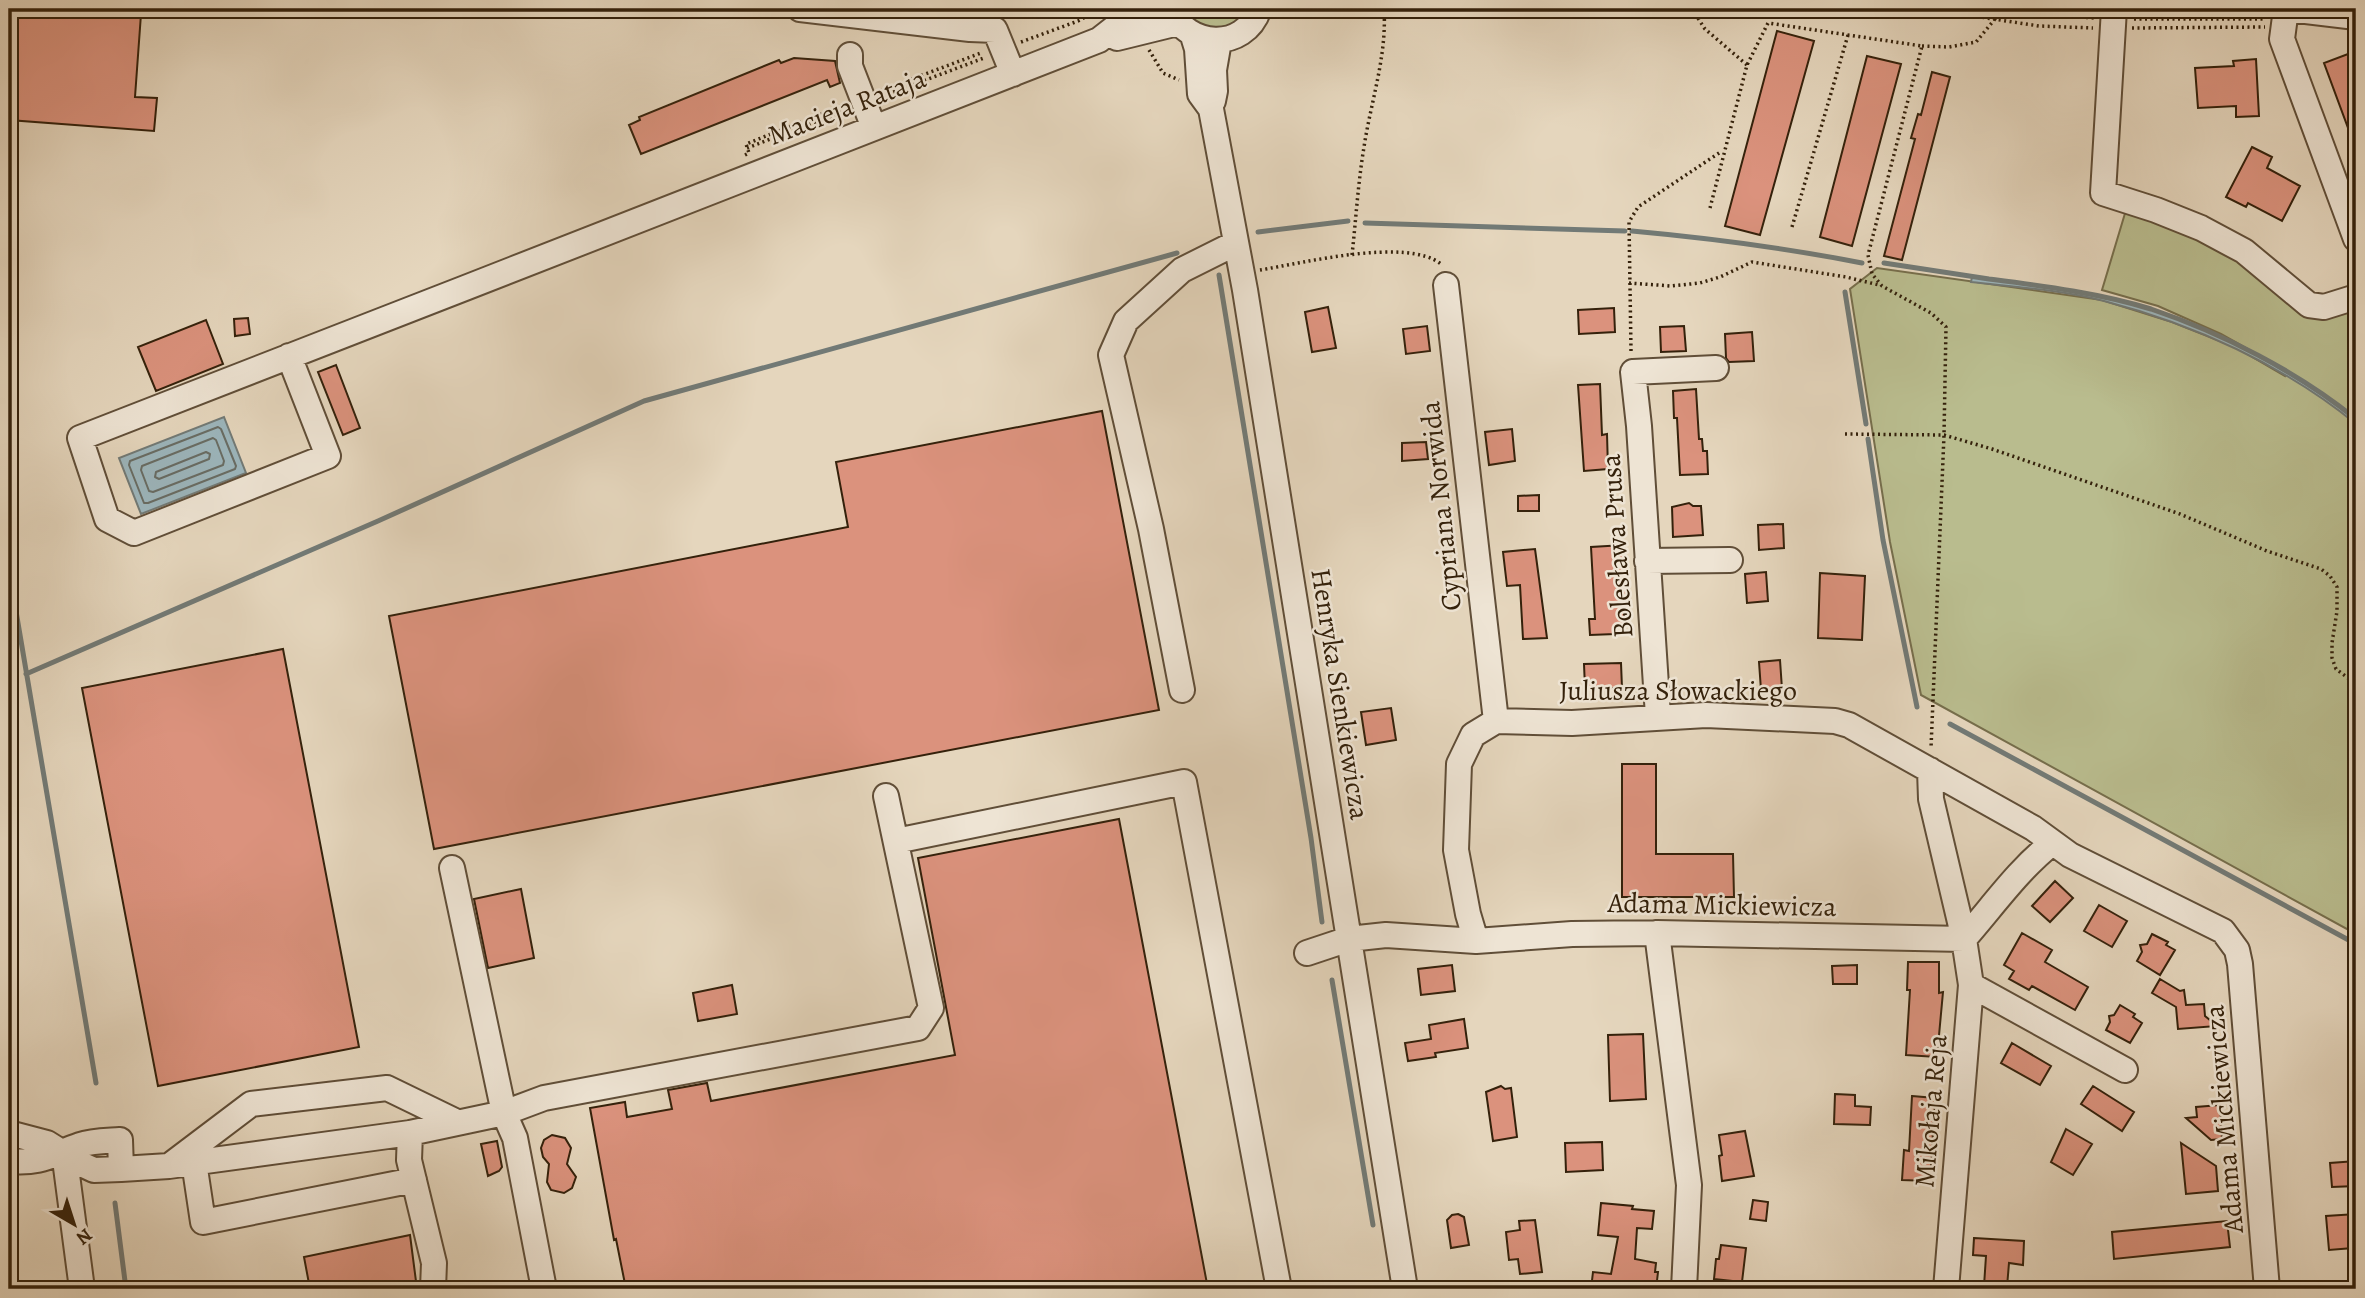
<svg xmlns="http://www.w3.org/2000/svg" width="2365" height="1298" font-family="Alegreya,serif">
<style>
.green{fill:#b9bc8e;stroke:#766e4c;stroke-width:2}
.water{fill:#9cb6bd;stroke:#727a76;stroke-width:2}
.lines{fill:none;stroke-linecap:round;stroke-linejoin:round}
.shore{stroke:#686c64;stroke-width:2}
.stream{stroke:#727a76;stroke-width:5}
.building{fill:#db927d;stroke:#34210b;stroke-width:2}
.minor-casing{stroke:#604e38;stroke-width:28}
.path{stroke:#34210b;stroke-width:3.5;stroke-dasharray:2 3.5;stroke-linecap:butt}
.minor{stroke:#eee4d4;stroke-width:24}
.labels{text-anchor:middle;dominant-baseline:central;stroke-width:5;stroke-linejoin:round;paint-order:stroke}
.street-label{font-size:28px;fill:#34210b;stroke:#eee4d4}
</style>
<rect width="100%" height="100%" fill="#e5d6bd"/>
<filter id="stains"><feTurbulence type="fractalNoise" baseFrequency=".00286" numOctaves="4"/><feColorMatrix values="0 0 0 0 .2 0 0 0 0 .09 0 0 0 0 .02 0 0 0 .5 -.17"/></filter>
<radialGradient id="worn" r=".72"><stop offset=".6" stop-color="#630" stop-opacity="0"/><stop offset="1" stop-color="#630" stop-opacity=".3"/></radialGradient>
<path class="green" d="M 1182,9 L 1248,9 C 1237,25 1217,35 1198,25 C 1192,23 1187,14 1182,9 Z
M 2126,210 L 2225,246 L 2286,294 L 2353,305 L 2356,314 L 2356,934 L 1921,695 L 1890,542 L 1850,289 L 1877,268 L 2102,300 L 2172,322 L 2235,347 L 2285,376 L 2287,371 L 2221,334 L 2158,306 L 2102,290 Z"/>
<path class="water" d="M 1972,277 C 2032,285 2093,291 2150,309 C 2221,332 2298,372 2356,419 L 2356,424 C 2284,365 2193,324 2104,301 C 2061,290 2015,287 1971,282 Z
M 224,417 L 246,473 L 141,514 L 119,458 Z"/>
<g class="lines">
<path class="shore" d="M 218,427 L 221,429 L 236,466 L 235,469 L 148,503 L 144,503 L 129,465 L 130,461 Z
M 213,438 L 216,440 L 224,461 L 223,465 L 153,492 L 149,491 L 141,470 L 142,466 Z
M 206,452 L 210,454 L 209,459 L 159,479 L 155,477 L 156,472 Z"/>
<path class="stream" d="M 1365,223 L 1625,231
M 1632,231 C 1709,238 1786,248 1862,263
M 1258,232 L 1348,221
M 1884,263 C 1919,268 1954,274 1989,279 C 2043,286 2099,293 2151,309 C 2222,333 2298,372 2356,419
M 1219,275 L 1311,838 L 1322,922
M 1845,292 L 1866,424
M 1868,439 L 1883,540 L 1917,707
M 9,570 L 96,1083
M 26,674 L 378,521 L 644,401 L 1177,253
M 1950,724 L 2356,944
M 1332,980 L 1373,1225
M 115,1203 L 126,1289"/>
</g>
<path class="building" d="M 13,9 L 125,9 L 125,13 L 141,14 L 135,97 L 157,98 L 154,131 L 9,120 L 9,58 Z
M 1777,31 L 1814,41 L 1760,235 L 1725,226 Z
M 2356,51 L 2356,143 L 2354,144 L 2324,63 Z
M 1867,56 L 1901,64 L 1852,246 L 1820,237 Z
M 794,58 L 835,61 L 840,83 L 830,87 L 827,80 L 641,154 L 629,125 L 640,120 L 639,117 L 779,60 L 781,63 Z
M 2256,59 L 2259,116 L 2236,117 L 2236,106 L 2198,108 L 2195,68 L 2234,66 L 2233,61 Z
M 1932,72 L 1950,77 L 1902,260 L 1884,256 L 1915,139 L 1911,138 L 1918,114 L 1921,115 Z
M 2252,147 L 2272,157 L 2267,168 L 2300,186 L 2282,221 L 2248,203 L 2246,207 L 2226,197 Z
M 1328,307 L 1336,348 L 1312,352 L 1305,312 Z
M 1614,308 L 1615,332 L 1579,334 L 1578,310 Z
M 248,318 L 250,334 L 235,336 L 234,319 Z
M 206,320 L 223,364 L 156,391 L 138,347 Z
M 1427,326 L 1430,351 L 1406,354 L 1403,329 Z
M 1684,326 L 1686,351 L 1661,352 L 1660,327 Z
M 1752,332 L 1754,361 L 1729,362 L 1726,358 L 1725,334 Z
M 336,365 L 360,428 L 343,435 L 318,372 Z
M 1600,384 L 1602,435 L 1607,434 L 1608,469 L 1584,471 L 1578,385 Z
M 1696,389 L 1699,439 L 1702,439 L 1703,451 L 1707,451 L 1708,474 L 1680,475 L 1677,418 L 1674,418 L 1673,391 Z
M 1102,411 L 1159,710 L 434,849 L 389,616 L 848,527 L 836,462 Z
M 1512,429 L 1515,461 L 1489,465 L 1485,432 Z
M 1426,442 L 1428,459 L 1402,461 L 1402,443 Z
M 1539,495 L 1539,511 L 1518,511 L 1518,496 Z
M 1689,503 L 1693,506 L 1701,506 L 1703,535 L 1673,537 L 1672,507 Z
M 1783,524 L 1784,548 L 1759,550 L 1758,525 Z
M 1624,545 L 1628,614 L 1624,614 L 1625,626 L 1614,626 L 1615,634 L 1590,635 L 1589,619 L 1595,619 L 1591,547 Z
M 1535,549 L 1547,638 L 1523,639 L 1520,585 L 1507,586 L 1503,552 Z
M 1766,572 L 1768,601 L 1747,603 L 1745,574 Z
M 1820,573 L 1865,576 L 1862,640 L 1818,638 Z
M 283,649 L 359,1047 L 158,1086 L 82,688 Z
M 1780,660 L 1782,689 L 1761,690 L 1759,662 Z
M 1621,663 L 1622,688 L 1585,688 L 1584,664 Z
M 1391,708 L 1396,740 L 1366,745 L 1361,712 Z
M 1622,764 L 1656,764 L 1656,854 L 1733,854 L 1734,897 L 1622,897 Z
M 1119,819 L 1208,1289 L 661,1289 L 659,1282 L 626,1289 L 616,1239 L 614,1240 L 590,1108 L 625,1102 L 627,1117 L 672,1109 L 668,1090 L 707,1083 L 711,1101 L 955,1055 L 918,858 Z
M 2055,881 L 2073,898 L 2050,922 L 2032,906 Z
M 521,889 L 534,958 L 488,968 L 474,899 Z
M 2099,905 L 2127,921 L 2112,947 L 2084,931 Z
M 2022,933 L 2052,950 L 2045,962 L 2088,987 L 2075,1010 L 2032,986 L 2029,990 L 2009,979 L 2014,971 L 2004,965 Z
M 2152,934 L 2168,942 L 2166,945 L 2175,950 L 2160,975 L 2137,961 L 2142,952 L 2140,945 L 2147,944 Z
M 1908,962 L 1939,962 L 1939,993 L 1943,992 L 1937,1057 L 1906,1055 L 1910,990 L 1907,990 Z
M 1452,965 L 1455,991 L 1421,995 L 1418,969 Z
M 1857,965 L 1857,984 L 1833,984 L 1832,966 Z
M 2160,979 L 2180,991 L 2184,990 L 2186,1005 L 2204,1004 L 2205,1016 L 2217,1026 L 2178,1029 L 2176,1007 L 2152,993 Z
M 732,985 L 737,1014 L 698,1021 L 693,993 Z
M 2120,1005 L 2135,1014 L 2133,1017 L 2142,1023 L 2130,1043 L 2106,1030 L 2110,1022 L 2109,1016 L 2114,1015 Z
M 1464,1019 L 1468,1048 L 1435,1053 L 1436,1057 L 1408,1061 L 1405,1043 L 1431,1039 L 1429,1025 Z
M 1643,1034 L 1646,1099 L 1610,1101 L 1608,1035 Z
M 2012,1043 L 2051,1066 L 2040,1085 L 2001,1063 Z
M 1501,1086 L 1505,1089 L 1511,1088 L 1517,1137 L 1493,1141 L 1486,1092 Z
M 2093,1086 L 2134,1112 L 2122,1131 L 2081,1104 Z
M 1835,1094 L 1855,1095 L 1855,1106 L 1871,1107 L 1870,1125 L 1834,1124 Z
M 1912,1096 L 1935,1098 L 1930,1181 L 1902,1180 L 1904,1150 L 1909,1151 Z
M 2220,1105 L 2222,1139 L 2211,1140 L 2186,1118 L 2197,1117 L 2196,1107 Z
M 2066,1129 L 2092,1144 L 2073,1175 L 2051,1162 Z
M 1745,1131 L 1754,1176 L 1722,1181 L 1719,1156 L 1722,1155 L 1719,1135 Z
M 552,1135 L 565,1138 L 571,1148 L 567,1164 L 576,1177 L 572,1188 L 564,1193 L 551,1190 L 547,1182 L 549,1164 L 543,1157 L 541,1148 L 544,1140 Z
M 497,1141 L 502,1167 L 499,1171 L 488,1176 L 481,1144 Z
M 1602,1142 L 1603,1170 L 1566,1172 L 1565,1143 Z
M 2181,1143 L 2216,1166 L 2218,1191 L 2186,1194 Z
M 2356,1161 L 2356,1186 L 2332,1187 L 2330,1163 Z
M 1753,1200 L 1768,1202 L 1766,1221 L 1750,1219 Z
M 1601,1203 L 1633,1206 L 1632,1209 L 1654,1211 L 1652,1229 L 1637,1228 L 1635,1259 L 1656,1263 L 1655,1272 L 1658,1272 L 1656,1289 L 1591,1289 L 1593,1272 L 1611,1274 L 1618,1237 L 1598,1235 Z
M 1458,1214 L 1464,1217 L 1469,1245 L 1451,1248 L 1447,1220 L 1452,1215 Z
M 2356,1214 L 2353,1248 L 2329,1250 L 2326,1216 Z
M 1535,1220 L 1542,1272 L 1520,1274 L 1518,1259 L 1509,1260 L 1506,1232 L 1520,1230 L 1519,1221 Z
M 2227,1221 L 2230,1247 L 2114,1259 L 2112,1232 Z
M 410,1235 L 417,1289 L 310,1289 L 304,1257 Z
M 1974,1238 L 2024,1241 L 2023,1265 L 2009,1263 L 2007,1287 L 1984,1286 L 1986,1256 L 1973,1255 Z
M 1721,1245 L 1746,1248 L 1742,1282 L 1714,1279 L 1716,1259 L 1719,1259 Z"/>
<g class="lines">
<g class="minor-casing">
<path id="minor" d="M 800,9 L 970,29 L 995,30 L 1013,74
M 1170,9 C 1187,48 1244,52 1259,9
M 2114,9 L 2103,193 L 2156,210 L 2201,228 L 2244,251 L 2309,305 L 2324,307 L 2356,297
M 2286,9 L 2282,39 L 2356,239
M 2289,9 L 2356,17
M 1193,36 L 1197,49 L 1200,94 L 1211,109 L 1245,290 L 1405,1289
M 1117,38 L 1178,23
M 850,55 L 850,66 L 874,128
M 1213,101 L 1215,91 L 1214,70 L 1219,41
M 1446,285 L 1496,721
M 289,356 L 328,456 L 134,533 L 107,519 L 80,438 C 420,306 759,173 1099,40 L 1122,22 L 1151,9
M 1647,561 L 1730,560
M 1182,690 L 1151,529 L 1111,355 L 1126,321 L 1182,270 L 1236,243
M 1658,716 L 1639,426 L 1633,372 L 1716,368
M 1930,770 L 1931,799 L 1964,939 L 1971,985 L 1946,1289
M 896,841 L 1184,782 L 1279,1289
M 452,868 L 504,1113 L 515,1138 L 544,1289
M 1657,933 L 1689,1185 L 1684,1289
M 1476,941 L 1468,914 L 1456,850 L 1459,764 L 1473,735 L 1496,721 L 1572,723 L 1706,715 L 1835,721 L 1849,725 L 2033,828 L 2070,855 L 2223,931 L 2237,950 L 2240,964 L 2267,1289
M 1307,953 L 1349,939 L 1386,935 L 1476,941 L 1572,934 L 1657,933 L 1964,939 C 1993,906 2018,870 2052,843
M 1971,985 L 2125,1070
M 9,1133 L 47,1143 L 79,1163 L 94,1170 L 121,1169 L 169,1166 L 410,1133 L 504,1113 L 544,1098 L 918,1028 L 931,1008 L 886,796
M 410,1133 L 409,1160 L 434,1263 L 433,1289
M 64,1152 L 82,1289
M 9,1161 C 41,1164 51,1155 80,1145 C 92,1141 107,1141 120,1140 L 121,1169
M 194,1162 L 203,1222 L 414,1180
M 173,1163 L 251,1104 L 387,1088 L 457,1122"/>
</g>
<path class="path" d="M 1692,9 L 1705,29 L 1747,65
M 1898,9 L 1923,12 L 1928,9
M 1928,9 L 2039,26 L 2093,28
M 1982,9 L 2040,15 L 2095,18
M 2134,19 L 2263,19
M 2132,28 L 2265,27
M 1021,42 L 1078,21 L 1100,9
M 1922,46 L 1949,47 L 1976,42 L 1995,19 L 1996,10
M 1149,50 L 1163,73 L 1179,80
M 880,91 L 981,53
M 883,96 L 984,58
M 747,148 L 847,110
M 745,155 L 749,153 L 746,144 L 844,105
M 1710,208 L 1747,65 L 1768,23 L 1922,46 L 1868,255 L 1872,274 L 1882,286 L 1931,313 L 1946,327 L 1944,435 L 1931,748
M 1792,227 L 1848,35
M 1352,255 C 1356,219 1358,183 1364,147 C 1371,101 1387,56 1384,9
M 1260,270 C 1303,263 1407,237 1441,264
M 1629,283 L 1671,286 L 1700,283 L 1720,277 L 1752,262 L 1846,277 L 1879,285
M 1631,351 L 1629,222 L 1638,207 L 1722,151
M 1845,434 L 1944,435 L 1992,449 L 2180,514 L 2267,551 L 2321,569 L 2330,576 L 2337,587 L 2337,611 L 2332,643 L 2332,658 L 2336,669 L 2356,684"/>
<use href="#minor" class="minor"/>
</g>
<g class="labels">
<g class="street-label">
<text transform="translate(847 107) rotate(-21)">Macieja Rataja</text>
<text transform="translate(1441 506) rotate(-96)">Cypriana Norwida</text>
<text transform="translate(1617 546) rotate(-94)">Bolesława Prusa</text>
<text x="1678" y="691">Juliusza Słowackiego</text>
<text transform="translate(1340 694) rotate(81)">Henryka Sienkiewicza</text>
<text transform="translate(1722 905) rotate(1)">Adama Mickiewicza</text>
<text transform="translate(1931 1111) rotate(-85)">Mikołaja Reja</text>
<text transform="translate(2224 1119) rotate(-95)">Adama Mickiewicza</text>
</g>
</g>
<rect width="2365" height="1298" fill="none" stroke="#e5d6bd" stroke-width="35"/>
<rect x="10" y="10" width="2344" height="1277" fill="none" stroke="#34210b" stroke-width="3.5"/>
<rect x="18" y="18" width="2330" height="1263" fill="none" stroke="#34210b" stroke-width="2"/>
<g transform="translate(74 1224) rotate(141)" stroke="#eee4d4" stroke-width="5" paint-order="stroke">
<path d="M0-5L12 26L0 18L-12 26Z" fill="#34210b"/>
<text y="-10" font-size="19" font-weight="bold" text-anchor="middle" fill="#34210b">N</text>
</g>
<rect width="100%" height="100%" filter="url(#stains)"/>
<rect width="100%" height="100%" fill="url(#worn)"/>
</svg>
